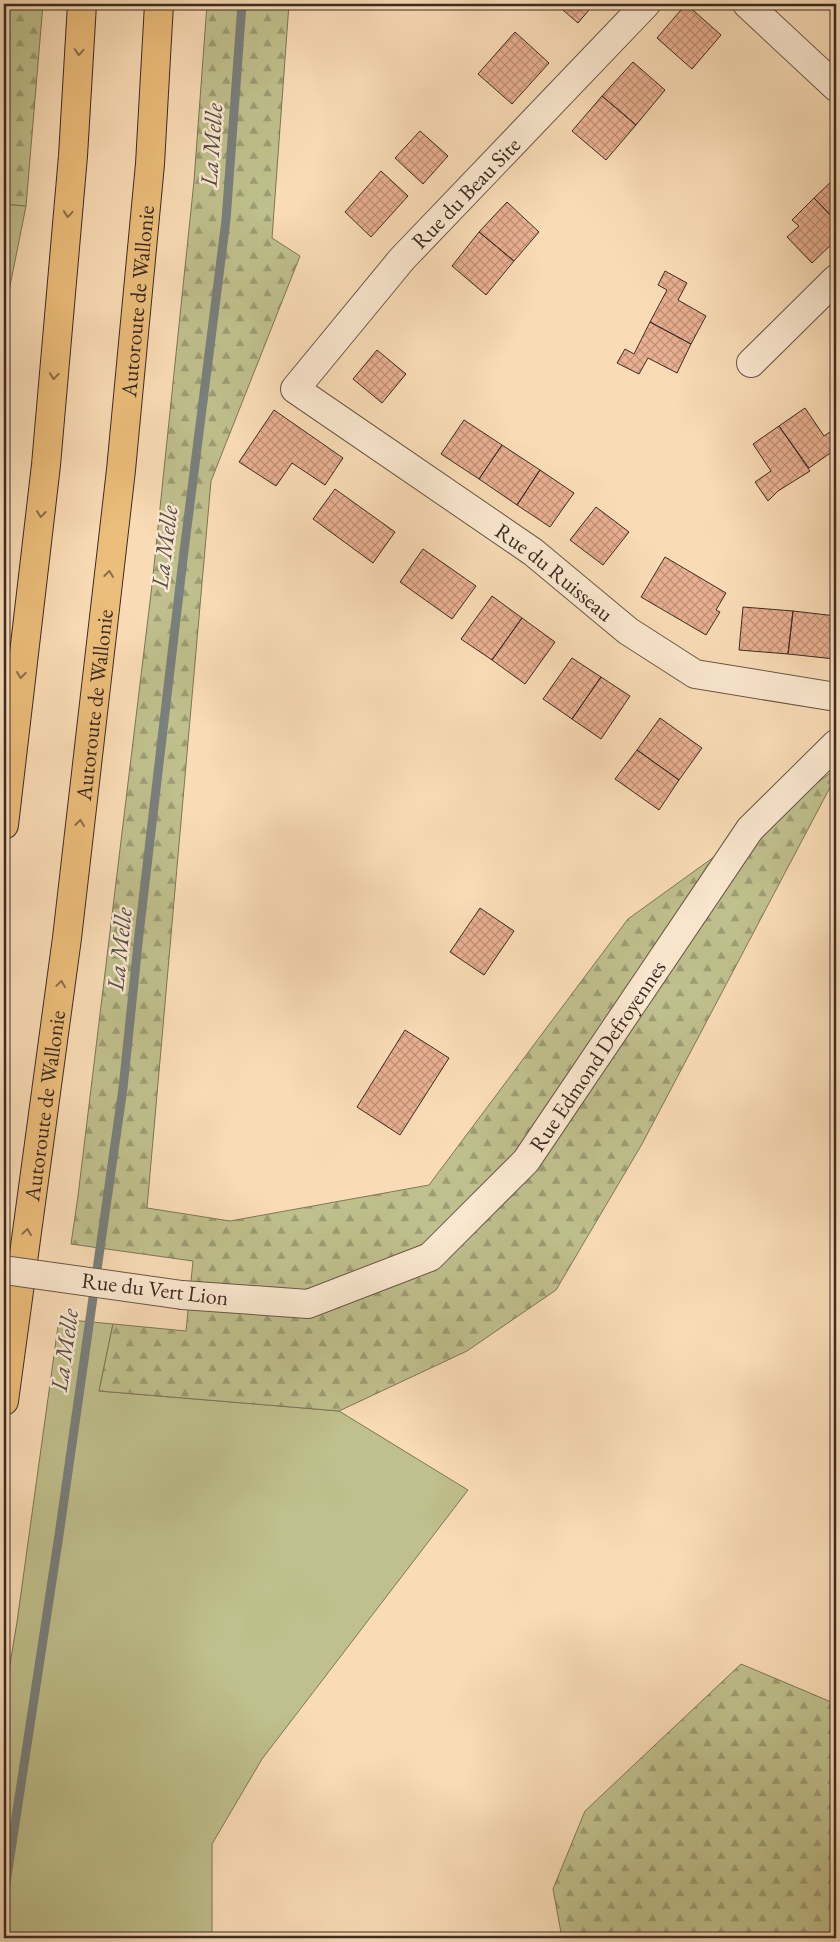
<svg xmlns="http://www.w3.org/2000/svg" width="840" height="1942" font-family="'EB Garamond',serif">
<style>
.green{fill:#bfc08d;stroke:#7d7658}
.forest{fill:url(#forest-firs);stroke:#7d7658}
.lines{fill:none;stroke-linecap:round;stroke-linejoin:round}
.stream{stroke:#79807d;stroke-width:9}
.building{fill:url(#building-cross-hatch);stroke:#3b2b24}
.minor-casing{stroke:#6a5748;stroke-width:30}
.highway-casing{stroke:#3b2b24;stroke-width:30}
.minor{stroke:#fbe8d0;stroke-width:28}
.highway{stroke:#ecbe7b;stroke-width:28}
.minor-bridge-casing{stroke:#6a5748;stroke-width:30;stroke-linecap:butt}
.minor-bridge{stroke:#fbe8d0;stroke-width:28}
.oneway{stroke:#8b6d4b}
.labels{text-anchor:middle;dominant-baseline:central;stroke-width:5;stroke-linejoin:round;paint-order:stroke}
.street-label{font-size:22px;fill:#3b2b24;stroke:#fbe8d0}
.water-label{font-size:24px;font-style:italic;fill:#554e49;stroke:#fbe8d0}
</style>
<defs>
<pattern id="forest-firs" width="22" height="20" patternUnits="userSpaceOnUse" patternTransform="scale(1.25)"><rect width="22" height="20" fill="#bfc08d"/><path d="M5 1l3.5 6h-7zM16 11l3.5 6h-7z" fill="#9c9c73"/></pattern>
<pattern id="building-cross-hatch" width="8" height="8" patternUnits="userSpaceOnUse" patternTransform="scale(1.25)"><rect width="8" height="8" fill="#e9b091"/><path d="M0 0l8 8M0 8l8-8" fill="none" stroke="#be8f76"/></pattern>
</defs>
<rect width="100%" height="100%" fill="#f9dcb6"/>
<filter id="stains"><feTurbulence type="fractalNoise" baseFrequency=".004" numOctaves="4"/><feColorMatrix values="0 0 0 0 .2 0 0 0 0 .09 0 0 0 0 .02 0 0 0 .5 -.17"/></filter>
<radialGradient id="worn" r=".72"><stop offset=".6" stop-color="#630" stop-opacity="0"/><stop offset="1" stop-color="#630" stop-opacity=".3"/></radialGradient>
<path class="green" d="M 4,204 L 26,206 L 4,316 Z
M 59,1319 L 113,1324 L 99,1391 L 339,1411 L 468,1490 L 262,1759 L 212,1844 L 212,1938 L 4,1938 L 4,1700 L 17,1622 Z"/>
<path class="forest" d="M 4,4 L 43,4 L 26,206 L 4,204 Z
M 207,4 L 289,4 L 272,238 L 300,256 L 211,481 L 147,1208 L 230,1221 L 429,1185 L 628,919 L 836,769 L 836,776 L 642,1144 L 556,1290 L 467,1351 L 339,1411 L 99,1391 L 113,1324 L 186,1331 L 193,1261 L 71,1244 L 78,1196 L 152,585 L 194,181 Z
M 741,1664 L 836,1704 L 836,1938 L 562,1938 L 553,1889 L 585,1811 Z"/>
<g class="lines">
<path class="stream" d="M 4,1896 L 59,1535 L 123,1088 L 139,934 L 184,551 L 226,220 L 242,4"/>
</g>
<path class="building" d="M 556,4 L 594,4 L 578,23 Z
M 686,4 L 721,35 L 692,69 L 657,38 Z
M 515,32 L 549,63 L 512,104 L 478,74 Z
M 633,62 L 665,90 L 636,125 L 602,96 Z
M 602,96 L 636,125 L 606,160 L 572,131 Z
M 420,131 L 448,156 L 423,184 L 395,158 Z
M 381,171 L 408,196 L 371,237 L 345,212 Z
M 836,177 L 836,221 L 814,198 Z
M 814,198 L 836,221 L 836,240 L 812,263 L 787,237 L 799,226 L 792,220 Z
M 507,202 L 539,232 L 514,261 L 479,232 Z
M 479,232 L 514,261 L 486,295 L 452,266 Z
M 665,271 L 687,283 L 678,300 L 706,316 L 691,344 L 650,322 L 667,290 L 658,285 Z
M 650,322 L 691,344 L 677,373 L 648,358 L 639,374 L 617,363 L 625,349 L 634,354 Z
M 377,350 L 406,374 L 382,403 L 353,379 Z
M 805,408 L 824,436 L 836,428 L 836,449 L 809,468 L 779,426 Z
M 274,410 L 343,458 L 325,485 L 292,463 L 276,486 L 239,462 Z
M 464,420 L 502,445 L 479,479 L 441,454 Z
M 779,426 L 810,471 L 778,491 L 768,501 L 755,482 L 771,471 L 753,444 Z
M 502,445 L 540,470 L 517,505 L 479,479 Z
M 540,470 L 574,493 L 550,527 L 517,505 Z
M 335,489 L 395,532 L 373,563 L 313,519 Z
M 596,507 L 629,532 L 603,565 L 570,540 Z
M 423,549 L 476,586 L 452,619 L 400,582 Z
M 665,557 L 726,593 L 716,610 L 720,612 L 706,635 L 641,597 Z
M 492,596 L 522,618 L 492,660 L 461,639 Z
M 743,607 L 793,611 L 788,654 L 739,650 Z
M 793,611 L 836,616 L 835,659 L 788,654 Z
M 522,618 L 555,642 L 525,684 L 492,660 Z
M 572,658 L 601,677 L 572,719 L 543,699 Z
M 601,677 L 630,696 L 601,739 L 572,719 Z
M 660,718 L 702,748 L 679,780 L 637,750 Z
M 637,750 L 679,780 L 659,810 L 615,779 Z
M 480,908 L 514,931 L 484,975 L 450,952 Z
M 405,1030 L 449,1058 L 400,1135 L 357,1107 Z"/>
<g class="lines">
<g class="minor-casing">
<g id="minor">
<path id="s1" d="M 646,4 L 402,259 L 295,389 L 533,552 L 628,631 L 695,674 L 836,697"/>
<path d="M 747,4 L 836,87"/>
<path d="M 751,363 L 836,279"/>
<path id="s2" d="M 182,1295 L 308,1304 L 430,1257 L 526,1161 L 750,829 L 836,744"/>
</g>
</g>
<g class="highway-casing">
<g id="highway">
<path d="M 4,825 L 46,465 L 73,156 L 82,4"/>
<path id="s3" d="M 4,1401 L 67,938 L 121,470 L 150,164 L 159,4"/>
</g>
</g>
<use href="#minor" class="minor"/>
<use href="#highway" class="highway"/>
<g class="minor-bridge-casing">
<path id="minor-bridge" d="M 4,1270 L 182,1295"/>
</g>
<use href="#minor-bridge" class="minor-bridge"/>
</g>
<defs><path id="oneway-chevron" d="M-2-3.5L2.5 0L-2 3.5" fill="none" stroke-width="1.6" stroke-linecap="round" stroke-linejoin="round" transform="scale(1.25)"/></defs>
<g class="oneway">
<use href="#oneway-chevron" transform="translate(79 52) rotate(94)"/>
<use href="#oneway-chevron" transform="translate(68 214) rotate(95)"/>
<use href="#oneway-chevron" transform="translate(54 376) rotate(95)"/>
<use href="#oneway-chevron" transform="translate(41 514) rotate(97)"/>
<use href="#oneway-chevron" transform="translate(109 574) rotate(-83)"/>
<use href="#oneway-chevron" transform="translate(21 675) rotate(97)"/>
<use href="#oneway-chevron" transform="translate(80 823) rotate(-83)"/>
<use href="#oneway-chevron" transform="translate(61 984) rotate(-82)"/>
<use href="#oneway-chevron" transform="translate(27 1232) rotate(-82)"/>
</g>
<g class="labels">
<g class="street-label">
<text transform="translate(466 193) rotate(-46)">Rue du Beau Site</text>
<text stroke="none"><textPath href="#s3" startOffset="1108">Autoroute de Wallonie</textPath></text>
<text stroke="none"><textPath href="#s1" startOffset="839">Rue du Ruisseau</textPath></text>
<text stroke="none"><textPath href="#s3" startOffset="702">Autoroute de Wallonie</textPath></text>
<text stroke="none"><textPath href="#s2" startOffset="520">Rue Edmond Defroyennes</textPath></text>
<text stroke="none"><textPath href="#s3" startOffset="298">Autoroute de Wallonie</textPath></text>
<text transform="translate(155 1289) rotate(7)">Rue du Vert Lion</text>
</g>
<g class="water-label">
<text transform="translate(211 145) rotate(-86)">La Melle</text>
<text transform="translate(164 547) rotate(-83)">La Melle</text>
<text transform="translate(119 949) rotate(-84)">La Melle</text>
<text transform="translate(64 1350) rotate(-82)">La Melle</text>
</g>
</g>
<rect width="840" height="1942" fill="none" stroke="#f9dcb6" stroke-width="20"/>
<rect x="5" y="5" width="830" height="1932" fill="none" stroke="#3b2b24" stroke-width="2.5"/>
<rect x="10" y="10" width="820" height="1922" fill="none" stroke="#3b2b24"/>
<rect width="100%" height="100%" filter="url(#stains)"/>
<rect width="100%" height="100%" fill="url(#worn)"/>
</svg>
